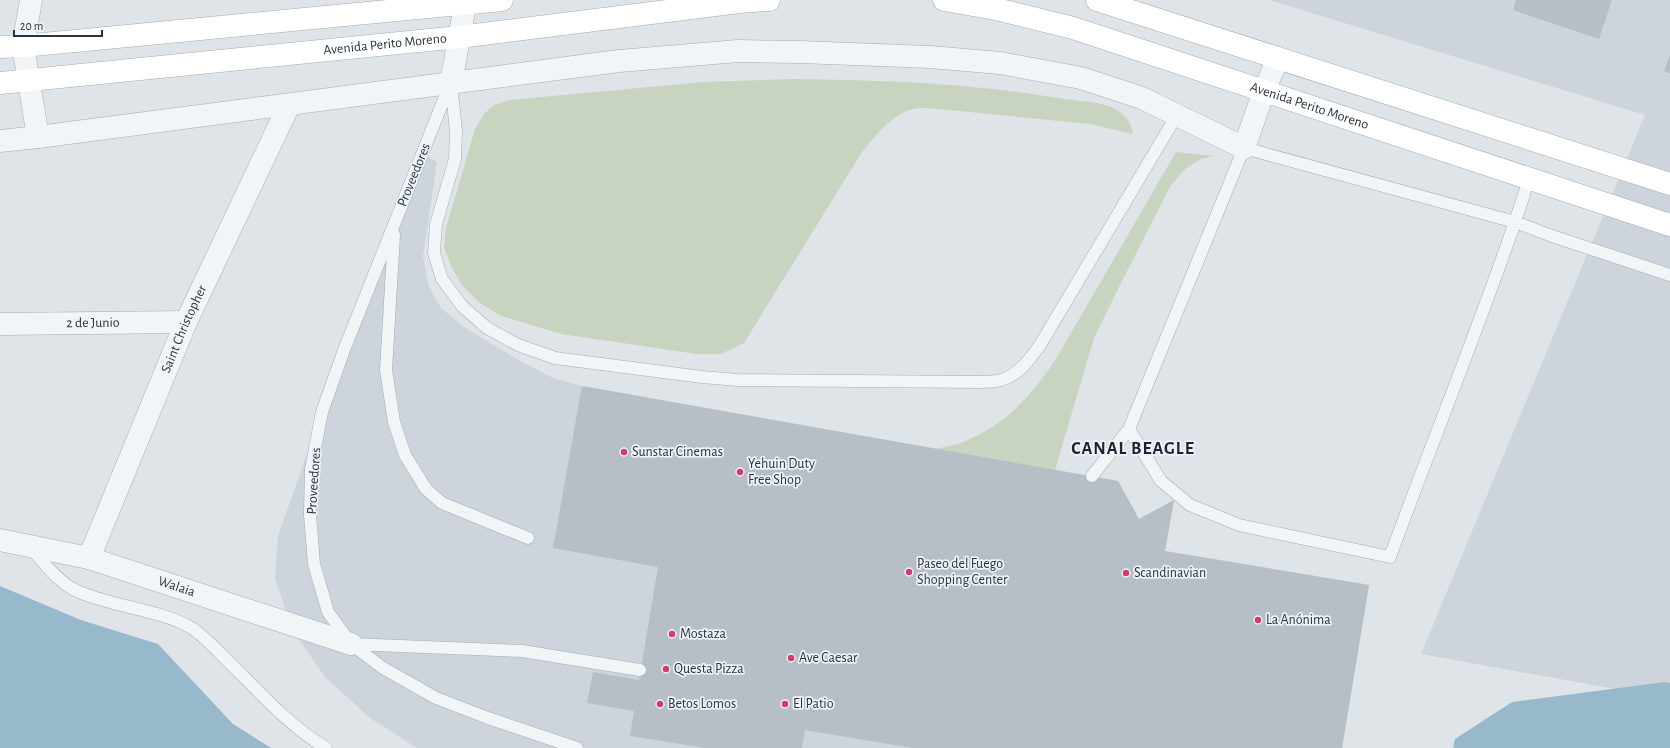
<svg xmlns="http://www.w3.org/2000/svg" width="1670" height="748" font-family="'Alegreya Sans',sans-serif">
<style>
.built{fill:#cdd4db}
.green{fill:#c8d4bf}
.water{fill:#98b9cc}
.building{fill:#b6bec6}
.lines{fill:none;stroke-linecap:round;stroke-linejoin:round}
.service-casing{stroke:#a4acb3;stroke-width:13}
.minor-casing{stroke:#a4acb3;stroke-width:23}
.primary-casing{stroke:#9dabb6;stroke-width:23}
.service{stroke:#f2f5f7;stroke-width:12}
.minor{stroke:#f2f5f7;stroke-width:22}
.primary{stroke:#fff;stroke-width:22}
.poi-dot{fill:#d63c6a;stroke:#eff3f7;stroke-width:1.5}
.labels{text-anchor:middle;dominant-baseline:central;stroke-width:3.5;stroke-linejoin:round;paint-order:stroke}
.street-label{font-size:14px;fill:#273441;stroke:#eff3f7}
.poi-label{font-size:14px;fill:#273441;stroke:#eff3f7;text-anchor:start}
.district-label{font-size:18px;font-weight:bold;letter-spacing:1px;fill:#192532;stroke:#eff3f7}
</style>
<rect width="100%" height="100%" fill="#dfe4e9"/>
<path class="built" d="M 1269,0 L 1670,0 L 1670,699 L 1421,654 L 1645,115 Z
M 422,154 L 437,162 L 423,257 L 429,287 L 441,308 L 464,327 L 520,361 L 553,378 L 582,386 L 1118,481 L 1139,519 L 1174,500 L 1165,551 L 1369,585 L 1342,748 L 417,748 L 370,718 L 325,677 L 293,631 L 275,579 L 278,536 L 344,350 Z"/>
<path class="green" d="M 792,79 C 881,80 970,83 1058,98 C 1070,100 1101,102 1111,107 C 1125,114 1130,119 1133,134 L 1090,124 L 939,109 C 931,109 922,107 914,109 C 892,114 876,135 862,152 L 744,343 L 721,354 L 697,354 L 561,334 L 501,316 L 480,303 L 462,285 L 452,268 L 444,247 L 446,228 L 475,129 L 484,114 L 494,105 L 509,100 L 703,82 Z
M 1176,152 L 1214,156 L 1201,159 L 1186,168 L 1171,185 L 1120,285 L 1094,338 L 1055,470 L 934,449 C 943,447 953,446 961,443 C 1006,425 1030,397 1056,359 Z"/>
<path class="water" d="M 0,586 L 81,620 L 158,644 L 233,724 L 271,748 L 0,748 Z
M 1665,682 L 1670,683 L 1670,748 L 1453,748 L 1455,739 L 1512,702 Z"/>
<path class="building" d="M 1516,0 L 1612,0 L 1599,39 L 1513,10 Z
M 1670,54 L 1670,73 L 1664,71 Z
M 582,386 L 1118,481 L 1139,519 L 1174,500 L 1165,551 L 1369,585 L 1342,748 L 913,748 L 805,730 L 802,748 L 705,748 L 630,736 L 634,711 L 587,703 L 593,672 L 639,680 L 658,567 L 553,548 Z"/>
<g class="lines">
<g class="service-casing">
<path id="service" d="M 451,83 L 456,131 L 455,159 L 436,224 L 434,253 L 442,279 L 462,306 L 487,328 L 518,345 L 555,358 L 702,377 L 738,380 L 979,382 C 986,382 994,382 1001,380 C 1019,375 1029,360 1040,345 L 1177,115
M 450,84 L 344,350 L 322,412 L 311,469 L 310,514 L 314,564 L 328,612 L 351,644 L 383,668 L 436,698 L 488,718 L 577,748
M 1529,179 L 1515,222 L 1552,236 L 1670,275
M 394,235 L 386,370 L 394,422 L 405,455 L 426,489 L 442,503 L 528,538
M 1092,476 L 1129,429 L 1244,148 L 1515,222 C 1476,335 1431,445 1390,557 L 1239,525 L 1190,505 L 1161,481 L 1129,429
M 31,548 C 44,563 59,583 77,591 C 113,607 157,609 190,627 C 204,635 221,655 233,666 C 262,695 291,727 326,748
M 351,644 L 522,651 L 640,670"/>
</g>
<g class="minor-casing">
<g id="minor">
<path d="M 31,0 L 23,46 L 38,137"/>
<path d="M 451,83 L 466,0"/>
<path d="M 0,141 L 38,137 L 619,61 L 738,51 L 800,52 L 930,57 L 1000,63 L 1081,78 L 1142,98 L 1244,148 L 1264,91 L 1278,58"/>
<path id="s1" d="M 0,324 L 186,322"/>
<path id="s2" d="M 0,540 L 89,558 L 351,644"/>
<path id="s3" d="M 89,558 L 186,322 L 289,105"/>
</g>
</g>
<g class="primary-casing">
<g id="primary">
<path id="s4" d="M 944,0 L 996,9 L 1073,28 L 1670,225"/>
<path d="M 1097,0 L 1670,184"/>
<path d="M 0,47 L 23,46 L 502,0"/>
<path id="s5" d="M 0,83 L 459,37 L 739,2 L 769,0"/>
</g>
</g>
<use href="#service" class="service"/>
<use href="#minor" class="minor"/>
<use href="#primary" class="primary"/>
</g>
<g class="poi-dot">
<circle cx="624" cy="452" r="4"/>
<circle cx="740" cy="472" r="4"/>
<circle cx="909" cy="572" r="4"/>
<circle cx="1126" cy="573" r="4"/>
<circle cx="1258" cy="620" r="4"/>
<circle cx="672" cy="634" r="4"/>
<circle cx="791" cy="658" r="4"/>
<circle cx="666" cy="669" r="4"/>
<circle cx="660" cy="704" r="4"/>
<circle cx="785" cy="704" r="4"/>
</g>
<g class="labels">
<g class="street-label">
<text stroke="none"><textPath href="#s5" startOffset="387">Avenida Perito Moreno</textPath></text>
<text stroke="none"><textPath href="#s4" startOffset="381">Avenida Perito Moreno</textPath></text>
<text transform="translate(414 175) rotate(-68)">Proveedores</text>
<text stroke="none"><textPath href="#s1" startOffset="93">2 de Junio</textPath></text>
<text stroke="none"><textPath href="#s3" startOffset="248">Saint Christopher</textPath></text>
<text transform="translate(314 481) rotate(-86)">Proveedores</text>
<text stroke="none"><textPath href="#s2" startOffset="183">Walaia</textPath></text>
</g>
<g class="poi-label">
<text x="632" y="452">Sunstar Cinemas</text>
<text x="748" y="464">Yehuin Duty<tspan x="748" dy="16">Free Shop</tspan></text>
<text x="917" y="564">Paseo del Fuego<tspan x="917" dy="16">Shopping Center</tspan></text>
<text x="1134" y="573">Scandinavian</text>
<text x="1266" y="620">La Anónima</text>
<text x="680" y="634">Mostaza</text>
<text x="799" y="658">Ave Caesar</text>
<text x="674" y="669">Questa Pizza</text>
<text x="668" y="704">Betos Lomos</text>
<text x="793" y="704">El Patio</text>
</g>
<g class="district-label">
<text x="1133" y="449">CANAL BEAGLE</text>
</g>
</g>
<path d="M14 30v6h88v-6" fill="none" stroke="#273441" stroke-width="2"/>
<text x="20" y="30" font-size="12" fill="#273441" stroke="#eff3f7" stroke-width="3" paint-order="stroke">20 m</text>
</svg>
